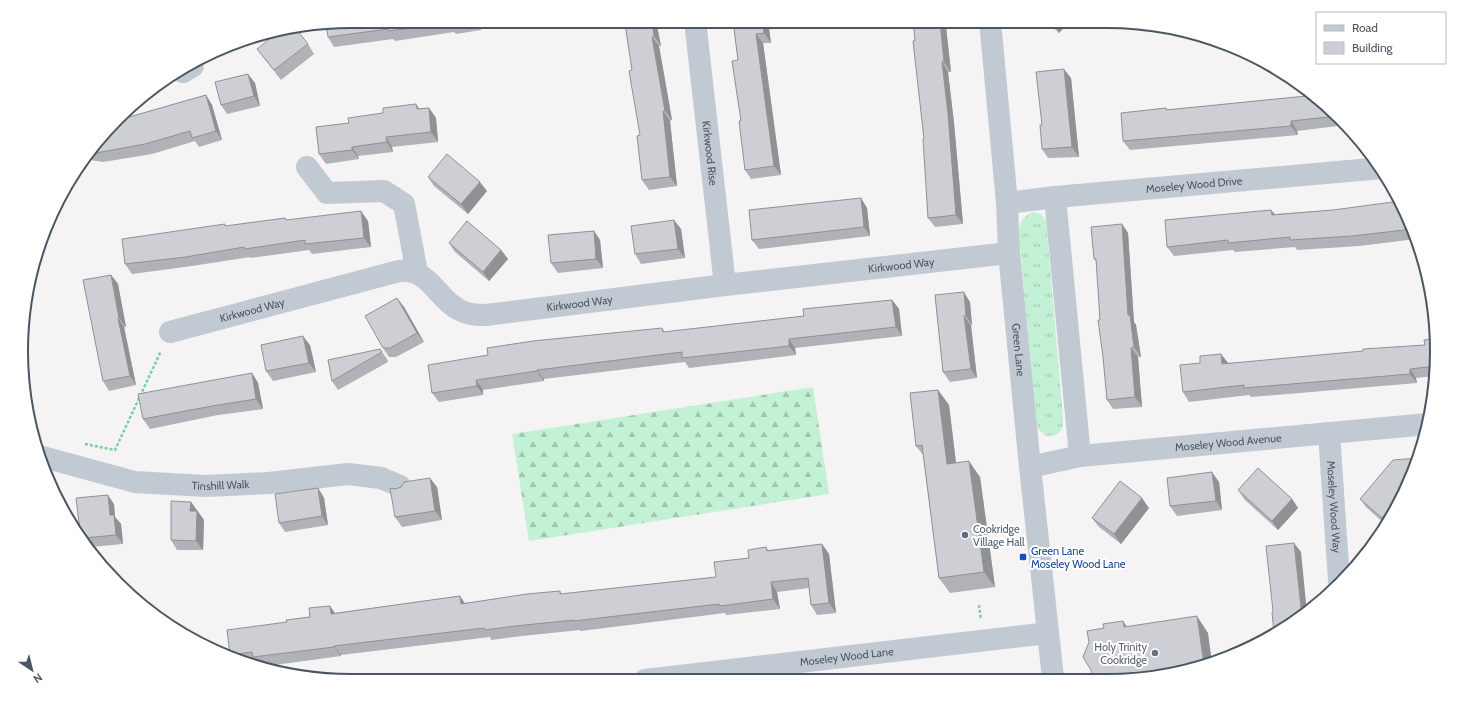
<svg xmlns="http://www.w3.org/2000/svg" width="1458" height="702" font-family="Cabin,sans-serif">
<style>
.grass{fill:url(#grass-tufts)}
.forest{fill:url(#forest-firs)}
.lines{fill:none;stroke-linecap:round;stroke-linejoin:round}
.path{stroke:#7ad0a6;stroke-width:2.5;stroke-dasharray:3 2;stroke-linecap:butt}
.street{stroke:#c1cad2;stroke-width:22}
.wall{fill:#b0b2b7}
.shaded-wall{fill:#909195}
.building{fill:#cdcfd5;stroke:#909195}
.service-dot{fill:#5c6f8a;stroke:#fff;stroke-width:1.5}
.transit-dot{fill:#1a4fb4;stroke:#fff;stroke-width:1.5}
.worship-dot{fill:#6b7280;stroke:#fff;stroke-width:1.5}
.labels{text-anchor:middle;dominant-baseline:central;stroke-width:4;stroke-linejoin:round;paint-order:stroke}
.street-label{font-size:11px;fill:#4a5661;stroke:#fff}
.service-label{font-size:11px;fill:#4e5e75;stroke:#fff;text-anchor:start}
.transit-label{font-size:11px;fill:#164399;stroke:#fff;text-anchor:start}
.worship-label{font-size:11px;fill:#5b616d;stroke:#fff;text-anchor:end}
.rim{fill:none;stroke:#4a5661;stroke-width:2}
</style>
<defs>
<pattern id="grass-tufts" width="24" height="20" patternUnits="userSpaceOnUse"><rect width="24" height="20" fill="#c3f1d5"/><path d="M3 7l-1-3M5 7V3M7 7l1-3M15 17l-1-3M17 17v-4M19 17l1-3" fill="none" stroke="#a0c6b0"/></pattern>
<pattern id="forest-firs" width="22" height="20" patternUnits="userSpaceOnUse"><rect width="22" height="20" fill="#c3f1d5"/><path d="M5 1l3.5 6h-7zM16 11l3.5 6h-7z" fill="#a0c6b0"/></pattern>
</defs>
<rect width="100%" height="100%" fill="#f5f3f3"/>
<path class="grass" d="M 1033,212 L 1041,214 L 1046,221 L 1063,417 C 1064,431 1060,436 1046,436 L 1039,430 L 1036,422 L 1019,236 C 1019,222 1021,218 1033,212 Z"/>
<path class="forest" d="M 813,387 L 829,494 L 529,541 L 512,434 Z"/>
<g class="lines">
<path class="path" d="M 85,444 L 115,450 L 161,351
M 979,605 L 981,620"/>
<g class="street">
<path id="s1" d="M 695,21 L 725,285"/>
<path id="s2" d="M 990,21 L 1007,203 L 1009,253 L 1030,467 L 1053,678"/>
<path d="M 183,72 L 193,66"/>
<path d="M 307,167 L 327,193 L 384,191 L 404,204 L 417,273"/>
<path d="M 1055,197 L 1080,456"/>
<path id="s3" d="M 1007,203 L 1055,197 L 1382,168"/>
<path id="s4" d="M 170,332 L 399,271 C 433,268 437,304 467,313 C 473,315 480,315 486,315 L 725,285 L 1009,253"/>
<path id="s5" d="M 1329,433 L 1339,581"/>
<path id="s6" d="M 43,457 L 135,482 L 206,486 L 269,483 L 348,474 L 381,478 L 400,486"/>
<path id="s7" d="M 1030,467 L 1080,456 L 1428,424"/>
<path id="s8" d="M 645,680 L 1048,633"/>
</g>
</g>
<path class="wall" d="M 351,21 L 537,21 L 481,28 L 481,30 L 456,34 L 454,32 L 395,41 L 393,39 L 334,47 L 328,37 Z
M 627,21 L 656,21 L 661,46 L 659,46 L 672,120 L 670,121 L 677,186 L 649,190 L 642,180 L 640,135 Z
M 733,21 L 768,21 L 771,43 L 763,43 L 781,175 L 751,179 L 745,170 L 741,121 L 738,60 Z
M 913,21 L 948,21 L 948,26 L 946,27 L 951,72 L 948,72 L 954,123 L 963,224 L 935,227 L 928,218 L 924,139 Z
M 1046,21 L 1070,21 L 1059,33 Z
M 308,44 L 314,54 L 281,80 L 257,49 Z
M 1071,78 L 1079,157 L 1048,158 L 1042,149 L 1042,125 Z
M 255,83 L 260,106 L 227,114 L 221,105 Z
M 1307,91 L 1340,118 L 1346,125 L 1297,131 L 1298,135 L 1130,150 L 1123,141 L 1166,108 L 1167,110 L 1306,96 Z
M 206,95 L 212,105 L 222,140 L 199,147 L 195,141 L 152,154 L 103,162 L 84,159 L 122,119 Z
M 416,104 L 420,109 L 429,108 L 436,118 L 438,142 L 392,147 L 393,152 L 358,156 L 359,159 L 326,164 L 319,154 L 349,123 Z
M 428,177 L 487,191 L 468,214 L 434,186 Z
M 861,198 L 867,208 L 870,236 L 759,249 L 752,240 Z
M 1394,204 L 1412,225 L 1416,239 L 1359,246 L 1297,250 L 1295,247 L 1235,252 L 1233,250 L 1174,256 L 1167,247 L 1271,210 L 1275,214 L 1333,210 Z
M 285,218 L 287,220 L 368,221 L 371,247 L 312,254 L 309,250 L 251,258 L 250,257 L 192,266 L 132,274 L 125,264 L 226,226 Z
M 1122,224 L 1128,233 L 1134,322 L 1136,325 L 1141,357 L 1138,357 L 1142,407 L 1113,409 L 1107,400 L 1100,320 L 1097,262 L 1094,259 Z
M 681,229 L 685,258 L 641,264 L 635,254 Z
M 594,231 L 600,240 L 603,268 L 558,273 L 551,263 Z
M 449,243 L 501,250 L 508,259 L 489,281 L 455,252 Z
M 111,275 L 118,284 L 126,327 L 124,327 L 136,385 L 109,391 L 103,381 Z
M 935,295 L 970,302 L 972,325 L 971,326 L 977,378 L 950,382 L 943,372 Z
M 397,298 L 404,307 L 424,342 L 396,357 L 389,357 L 383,348 Z
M 892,300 L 899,309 L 902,336 L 795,348 L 796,355 L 689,368 L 685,362 L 544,379 L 544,381 L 483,390 L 483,395 L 439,402 L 432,393 L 662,328 L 665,332 L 804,316 Z
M 310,345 L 316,372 L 273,381 L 266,371 Z
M 380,349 L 387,359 L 388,362 L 338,390 L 332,381 Z
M 1437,351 L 1434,376 L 1416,378 L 1417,383 L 1251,397 L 1249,395 L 1189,402 L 1183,392 L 1221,354 L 1228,363 Z
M 252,373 L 258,383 L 263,409 L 218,415 L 150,429 L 143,419 Z
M 938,390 L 949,405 L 956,463 L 980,477 L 995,587 L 950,593 L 939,578 L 923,455 L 916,446 Z
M 1412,478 L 1385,524 L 1366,507 L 1360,499 Z
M 1219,482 L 1222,510 L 1177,516 L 1170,506 Z
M 401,487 L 437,487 L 442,520 L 402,527 L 395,517 L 395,489 Z
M 318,488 L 324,498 L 328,525 L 285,532 L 279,523 Z
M 1238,490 L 1292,499 L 1298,508 L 1278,530 L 1245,500 Z
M 191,502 L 204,520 L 203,550 L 177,550 L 171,540 Z
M 114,504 L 115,517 L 121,524 L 123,544 L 91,547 L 80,531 Z
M 1149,508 L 1121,544 L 1099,527 L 1092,518 Z
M 822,544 L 829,554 L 836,613 L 817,615 L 811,605 L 809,588 L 777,592 L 780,609 L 726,615 L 725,613 L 581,631 L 580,630 L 522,636 L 491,640 L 490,637 L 341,655 L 341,656 L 260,667 L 256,662 L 248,663 L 232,658 L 230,655 L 287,622 L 310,617 L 330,606 L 335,613 L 460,596 L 465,603 L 560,591 L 562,594 L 716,577 L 766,547 L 768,550 Z"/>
<path class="shaded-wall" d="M 475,21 L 476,21 L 481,28 L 481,30 Z
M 652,21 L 656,21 L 661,46 L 654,36 Z
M 763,21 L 768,21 L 771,43 L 764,33 Z
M 940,21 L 942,21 L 946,27 L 951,72 L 944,62 Z
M 944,21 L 948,21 L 948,26 Z
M 1055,21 L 1070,21 L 1059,33 L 1053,23 Z
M 756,34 L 763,43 L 781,175 L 774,166 Z
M 652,37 L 659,46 L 672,120 L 665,111 Z
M 942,62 L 948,72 L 954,123 L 963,224 L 956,215 Z
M 1064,69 L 1071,78 L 1079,157 L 1072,147 Z
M 248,74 L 255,83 L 260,106 L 254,96 Z
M 206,95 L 212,105 L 222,140 L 216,131 Z
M 429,108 L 436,118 L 438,142 L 431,132 Z
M 663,111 L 670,121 L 677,186 L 670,177 Z
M 1291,121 L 1297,131 L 1298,135 L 1291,126 Z
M 386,137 L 392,147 L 393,152 L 387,142 Z
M 352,147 L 358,156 L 359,159 L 352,150 Z
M 480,182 L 487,191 L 468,214 L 461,204 Z
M 861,198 L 867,208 L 870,236 L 864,227 Z
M 1271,210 L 1278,219 L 1272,215 Z
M 361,211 L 368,221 L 371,247 L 364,238 Z
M 674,220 L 681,229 L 685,258 L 678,249 Z
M 1122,224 L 1128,233 L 1134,322 L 1136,325 L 1141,357 L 1134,347 L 1128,315 Z
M 594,231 L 600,240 L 603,268 L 596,259 Z
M 501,250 L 508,259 L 489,281 L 483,272 Z
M 111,275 L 118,284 L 126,327 L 119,318 Z
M 964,292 L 970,302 L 972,325 L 966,316 Z
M 397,298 L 404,307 L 424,342 L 417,333 Z
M 892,300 L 899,309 L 902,336 L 896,327 Z
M 964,316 L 971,326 L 977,378 L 971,369 Z
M 118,318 L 124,327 L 136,385 L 130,376 Z
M 303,336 L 310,345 L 316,372 L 309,363 Z
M 789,339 L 795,348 L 796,355 L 789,346 Z
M 1131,348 L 1138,357 L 1142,407 L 1135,397 Z
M 1221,354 L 1228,363 L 1222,364 Z
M 1410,369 L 1416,378 L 1417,383 L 1410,374 Z
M 537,370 L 544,379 L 544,381 L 537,371 Z
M 252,373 L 258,383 L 263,409 L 256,399 Z
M 476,380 L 483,390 L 483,395 L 477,386 Z
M 938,390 L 949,405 L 958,480 L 947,464 Z
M 969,461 L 980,477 L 995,587 L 984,572 Z
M 1212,472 L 1219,482 L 1222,510 L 1216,501 Z
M 430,478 L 437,487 L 442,520 L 435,511 Z
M 318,488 L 324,498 L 328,525 L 322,516 Z
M 1402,494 L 1386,523 L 1382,518 Z
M 108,495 L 114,504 L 115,517 L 121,524 L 123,544 L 116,535 L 110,515 Z
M 1142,498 L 1149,508 L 1121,544 L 1114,534 Z
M 1292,499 L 1298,508 L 1278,530 L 1272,521 Z
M 191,502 L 204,520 L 203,550 L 196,541 L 190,511 Z
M 1294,543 L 1301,552 L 1307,613 L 1302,616 Z
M 822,544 L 829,554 L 836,613 L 829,603 Z
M 771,582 L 777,592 L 780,609 L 773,599 Z
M 460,596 L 466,606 L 461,604 Z
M 330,606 L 336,615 L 331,614 Z
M 1197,616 L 1208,633 L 1212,662 L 1204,664 Z
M 1123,621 L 1134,637 L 1124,627 Z
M 193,633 L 199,642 L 194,640 Z
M 334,646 L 341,655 L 341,656 L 334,647 Z"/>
<path class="building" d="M 351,21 L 471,21 L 449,24 L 449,23 L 388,31 L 388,29 L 328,37 L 326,25 Z
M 627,21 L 652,21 L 654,36 L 652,37 L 665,111 L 663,111 L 670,177 L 642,180 L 637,136 L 640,135 L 629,71 L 632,70 L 625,24 L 628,23 Z
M 733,21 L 763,21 L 764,33 L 756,34 L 774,166 L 745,170 L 739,121 L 741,121 L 732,61 L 738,60 Z
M 913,21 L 940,21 L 944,62 L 942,62 L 948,114 L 956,215 L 928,218 L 923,139 L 924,139 L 913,41 L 915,41 Z
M 1050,21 L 1055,21 L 1053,23 Z
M 297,30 L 308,44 L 274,70 L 257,49 L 277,33 Z
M 1064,69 L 1072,147 L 1042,149 L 1040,125 L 1042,125 L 1036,72 Z
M 248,74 L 254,96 L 221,105 L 215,82 Z
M 1305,91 L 1307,91 L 1338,116 L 1291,121 L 1291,126 L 1123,141 L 1121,113 L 1166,108 L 1166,110 L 1306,96 Z
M 206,95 L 216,131 L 192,138 L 190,131 L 145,144 L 96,153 L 91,152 L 122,119 Z
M 416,104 L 417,109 L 429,108 L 431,132 L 386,137 L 387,142 L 352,147 L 352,150 L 319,154 L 316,127 L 349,123 L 348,118 L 383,113 L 383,108 Z
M 447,154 L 480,182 L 461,204 L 428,177 Z
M 861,198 L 864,227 L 752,240 L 749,210 Z
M 1393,202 L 1394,204 L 1400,203 L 1412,225 L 1413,229 L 1352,236 L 1290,240 L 1290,237 L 1228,243 L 1228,240 L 1167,247 L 1165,220 L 1271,210 L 1272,215 L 1333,210 Z
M 361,211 L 364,238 L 305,244 L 305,240 L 245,249 L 244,247 L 186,257 L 125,264 L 122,239 L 225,224 L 225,226 L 285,218 L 286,220 Z
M 674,220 L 678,249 L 635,254 L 631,226 Z
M 467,221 L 501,250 L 483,272 L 449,243 Z
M 1122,224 L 1128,315 L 1130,315 L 1134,347 L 1131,348 L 1135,397 L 1107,400 L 1103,357 L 1098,320 L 1100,320 L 1096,259 L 1094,259 L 1091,227 Z
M 594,231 L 596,259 L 551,263 L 548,235 Z
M 111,275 L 119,318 L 118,318 L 130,376 L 103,381 L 83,280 Z
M 964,292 L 966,316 L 964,316 L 971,369 L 943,372 L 935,295 Z
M 397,298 L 417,333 L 390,348 L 383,348 L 365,316 Z
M 892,300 L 896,327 L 789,339 L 789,346 L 682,358 L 682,352 L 537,370 L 537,371 L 476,380 L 477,386 L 432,393 L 428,365 L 488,355 L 487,348 L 533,341 L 662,328 L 663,332 L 804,316 L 803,309 Z
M 303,336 L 309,363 L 266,371 L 261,345 Z
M 1436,338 L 1437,351 L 1436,366 L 1410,369 L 1410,374 L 1244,388 L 1244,385 L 1183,392 L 1180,365 L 1200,363 L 1200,356 L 1221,354 L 1222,364 L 1363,351 L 1363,349 L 1425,345 L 1424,340 Z
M 380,349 L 382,352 L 332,381 L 328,360 Z
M 252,373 L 256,399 L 212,406 L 143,419 L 138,394 Z
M 938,390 L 947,464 L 969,461 L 984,572 L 939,578 L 922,445 L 916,446 L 910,393 Z
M 1418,458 L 1412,478 L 1402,494 L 1382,518 L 1360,499 L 1393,460 Z
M 1258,468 L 1292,499 L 1272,521 L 1238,490 Z
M 1212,472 L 1216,501 L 1170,506 L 1167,478 Z
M 430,478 L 435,511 L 395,517 L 390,488 L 395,489 L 401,487 L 404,482 Z
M 1120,481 L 1142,498 L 1114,534 L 1092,518 Z
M 318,488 L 322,516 L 279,523 L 275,494 Z
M 108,495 L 110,515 L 114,515 L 116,535 L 84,538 L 80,531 L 76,498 Z
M 171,501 L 191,502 L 190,511 L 197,511 L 196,541 L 171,540 Z
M 1376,539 L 1371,548 L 1370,540 Z
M 1294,543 L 1302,616 L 1274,633 L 1272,612 L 1273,611 L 1266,546 Z
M 822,544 L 829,603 L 811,605 L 808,578 L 771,582 L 773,599 L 720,606 L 719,604 L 574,621 L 574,620 L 515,626 L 485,630 L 484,628 L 334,646 L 334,647 L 253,657 L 252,652 L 230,655 L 227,630 L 287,622 L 286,620 L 310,617 L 309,608 L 330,606 L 331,614 L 460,596 L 461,604 L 527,594 L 560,591 L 560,594 L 716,577 L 714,562 L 749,558 L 748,550 L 766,547 L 767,551 Z
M 1197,616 L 1204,664 L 1150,678 L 1092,678 L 1091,670 L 1083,657 L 1089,642 L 1087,631 L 1104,628 L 1103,624 L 1123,621 L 1124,627 Z
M 193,633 L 194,640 L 185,635 Z"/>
<circle class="service-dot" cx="965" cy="535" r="4"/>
<rect class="transit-dot" x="1019" y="553" width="8" height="8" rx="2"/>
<circle class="worship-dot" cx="1155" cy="653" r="4"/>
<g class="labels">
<g class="street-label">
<text stroke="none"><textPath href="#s1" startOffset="133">Kirkwood Rise</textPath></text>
<text stroke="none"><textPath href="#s3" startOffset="188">Moseley Wood Drive</textPath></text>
<text stroke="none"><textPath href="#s4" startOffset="757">Kirkwood Way</textPath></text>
<text stroke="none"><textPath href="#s4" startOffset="433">Kirkwood Way</textPath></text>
<text stroke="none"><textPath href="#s4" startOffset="85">Kirkwood Way</textPath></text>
<text stroke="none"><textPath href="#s2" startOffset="330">Green Lane</textPath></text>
<text stroke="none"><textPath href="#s7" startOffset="200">Moseley Wood Avenue</textPath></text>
<text stroke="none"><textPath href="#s6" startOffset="181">Tinshill Walk</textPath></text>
<text stroke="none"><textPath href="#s5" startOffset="74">Moseley Wood Way</textPath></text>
<text stroke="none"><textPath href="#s8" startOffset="203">Moseley Wood Lane</textPath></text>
</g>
<g class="service-label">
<text x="973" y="529">Cookridge<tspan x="973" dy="13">Village Hall</tspan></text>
</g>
<g class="transit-label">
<text x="1031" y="551">Green Lane<tspan x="1031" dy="13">Moseley Wood Lane</tspan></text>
</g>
<g class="worship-label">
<text x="1147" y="647">Holy Trinity<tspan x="1147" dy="13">Cookridge</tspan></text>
</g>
</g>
<path d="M0 0H1458V702H0ZM351 28H1107A323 323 0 0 1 1430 351V351A323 323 0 0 1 1107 674H351A323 323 0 0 1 28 351V351A323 323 0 0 1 351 28Z" fill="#fff" fill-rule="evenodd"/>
<path class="rim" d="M351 28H1107A323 323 0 0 1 1430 351V351A323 323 0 0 1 1107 674H351A323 323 0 0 1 28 351V351A323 323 0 0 1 351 28Z"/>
<rect x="1316" y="12" width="130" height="52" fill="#ffffff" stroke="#b7bbc0"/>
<rect x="1324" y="25" width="20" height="6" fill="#c1cad2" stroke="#b7bbc0"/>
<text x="1352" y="32" font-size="12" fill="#4a5661">Road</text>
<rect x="1324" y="42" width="20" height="12" fill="#cdcfd5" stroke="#b7bbc0"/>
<text x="1352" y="52" font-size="12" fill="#4a5661">Building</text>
<g transform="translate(32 670) rotate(145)" stroke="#ffffff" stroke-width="3" paint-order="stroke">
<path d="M0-3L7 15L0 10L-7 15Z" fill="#4a5661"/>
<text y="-6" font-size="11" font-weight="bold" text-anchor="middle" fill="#4a5661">N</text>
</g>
</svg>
